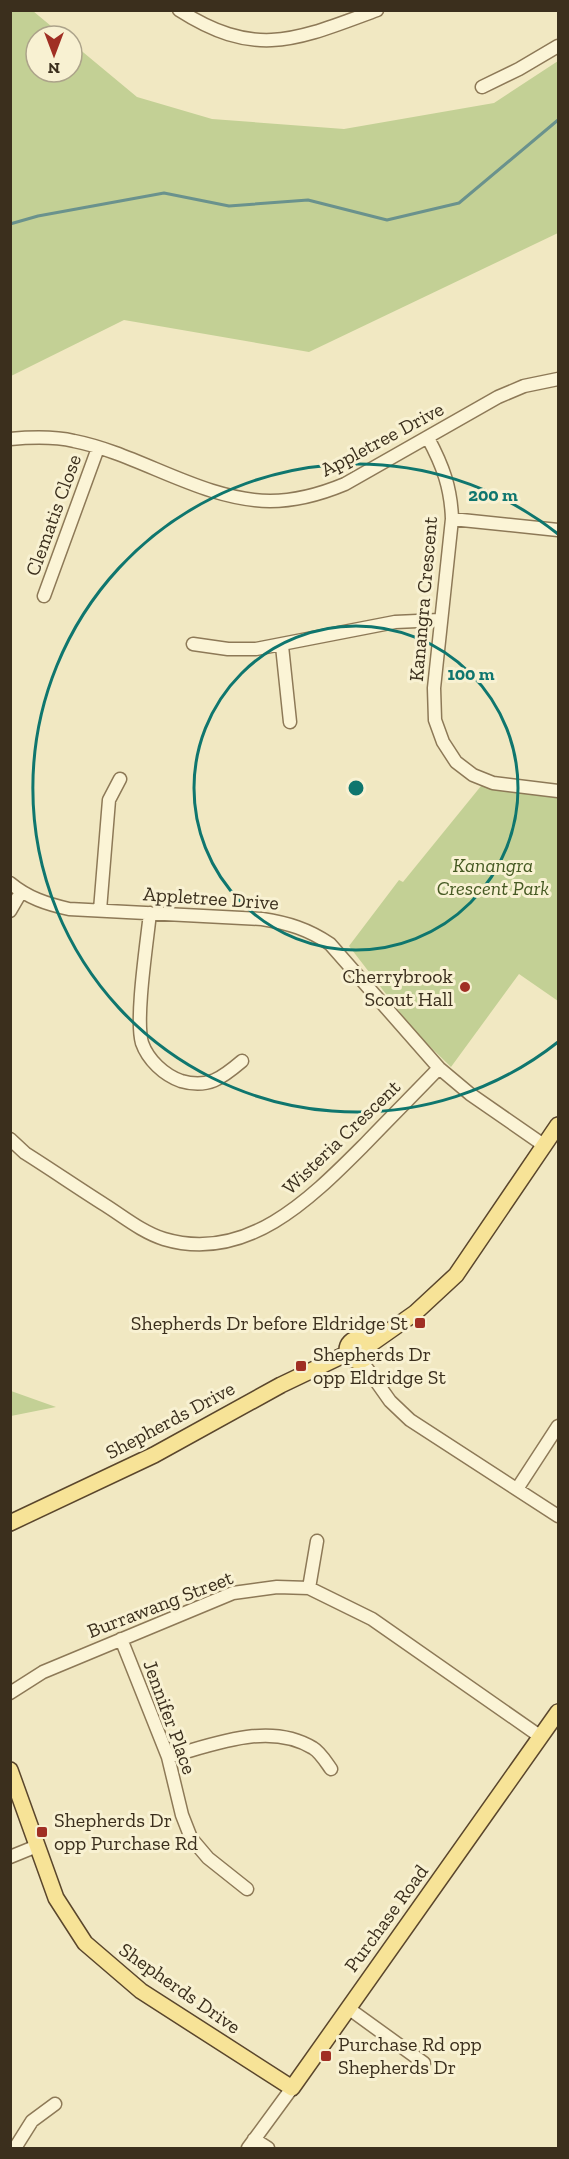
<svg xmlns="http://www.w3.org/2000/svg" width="569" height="2159" font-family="'Zilla Slab',serif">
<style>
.green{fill:#c3d095}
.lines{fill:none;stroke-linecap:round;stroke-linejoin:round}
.stream{stroke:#6a928d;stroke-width:3}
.minor-casing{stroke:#8d7957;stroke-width:15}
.major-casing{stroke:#5a462c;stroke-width:18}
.minor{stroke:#fbf4d6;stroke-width:12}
.major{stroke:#f7e397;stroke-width:15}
.ring{fill:none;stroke:#0f766e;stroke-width:3}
.poi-dot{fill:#a02f23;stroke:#f8f1d2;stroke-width:2}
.labels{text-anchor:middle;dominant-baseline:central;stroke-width:6;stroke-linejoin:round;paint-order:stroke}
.street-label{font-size:20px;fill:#3b2f1d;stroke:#f8f1d2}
.park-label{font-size:20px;font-style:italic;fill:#455922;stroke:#f8f1d2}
.poi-label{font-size:20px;fill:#3b2f1d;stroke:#f8f1d2;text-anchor:start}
.centre{fill:#0f766e;stroke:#f8f1d2;stroke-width:3}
.ring-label{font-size:18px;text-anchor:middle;font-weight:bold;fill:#0f766e;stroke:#f8f1d2;stroke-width:6;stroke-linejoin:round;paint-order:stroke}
</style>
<rect width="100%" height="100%" fill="#f1e8c2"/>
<path class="green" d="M 11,10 L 33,11 L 63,36 L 36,36 L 36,72 L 72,72 L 72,43 L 137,97 L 212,119 L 344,129 L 494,103 L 558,61 L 558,233 L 309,352 L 124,320 L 11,376 Z
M 481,786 L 558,798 L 558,1001 L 519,974 L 451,1067 L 416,1033 L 349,946 L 399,880 L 403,882 Z
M 11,1391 L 56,1407 L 11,1416 Z"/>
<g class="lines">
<path class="stream" d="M 10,224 L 38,216 L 164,193 L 229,206 L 308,200 L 387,220 L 459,203 L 558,120"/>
<g class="minor-casing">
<path id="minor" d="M 179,10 C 257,60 298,39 377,10
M 482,87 L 519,69 L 558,46
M 428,438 C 443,466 451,488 452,519 L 434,688 L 435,720 L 443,742 L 456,762 L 473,775 L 493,783 L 558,791
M 10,439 C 32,437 53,436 74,441 C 140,454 201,500 270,501 C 297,501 321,494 345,484 L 498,397 L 524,386 L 558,379
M 452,519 L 558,530
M 44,596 L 98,448
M 193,644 L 228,649 L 256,649 L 395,622 L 440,620
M 282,646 L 290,722
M 10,883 C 28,898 47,904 69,909 L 262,919 C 288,923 308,929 330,944 L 439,1068 L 470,1094 L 545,1146
M 100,910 L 109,800 L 120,779
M 10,911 L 21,892
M 150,913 C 147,942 135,1019 142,1043 C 148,1060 164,1075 181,1081 C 208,1089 222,1078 242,1061
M 10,1139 L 25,1153 C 52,1170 78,1188 105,1205 C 124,1217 142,1232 164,1239 C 248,1264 313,1196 366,1143 C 390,1118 415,1093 439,1068
M 361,1360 L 390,1401 L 410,1420 L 558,1516
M 517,1489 L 558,1426
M 309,1588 L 317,1541
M 121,1639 L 168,1757 L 182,1815 L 191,1838 L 208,1858 L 247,1889
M 10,1693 L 43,1672 L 233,1593 L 277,1587 L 309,1588 L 372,1619 L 541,1737
M 168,1757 C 213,1745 269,1721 313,1748 C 320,1752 326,1762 331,1769
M 10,1857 L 37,1846
M 348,2008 L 424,2063
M 254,2139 L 268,2148
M 15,2148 L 32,2121 L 55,2104
M 248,2148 L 292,2088"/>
</g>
<g class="major-casing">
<path id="major" d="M347 1350a11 11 0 1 1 22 0a11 11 0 1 1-22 0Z
M 368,1346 L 415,1313 L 456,1275 L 558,1125
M 10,1523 L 154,1455 L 281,1385 L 348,1353
M 10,1770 L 56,1898 L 85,1943 L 141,1991 L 292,2088 L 558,1712"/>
</g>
<use href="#minor" class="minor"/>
<use href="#major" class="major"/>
</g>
<g class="ring">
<circle cx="356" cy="788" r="162"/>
<path d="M558 1042A324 324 0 1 1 558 534"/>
</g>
<g class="poi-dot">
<circle cx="465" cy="987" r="6"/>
<rect x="414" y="1317" width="12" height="12" rx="3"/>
<rect x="295" y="1360" width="12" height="12" rx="3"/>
<rect x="36" y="1826" width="12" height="12" rx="3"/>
<rect x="320" y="2050" width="12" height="12" rx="3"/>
</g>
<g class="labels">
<g class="street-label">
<text transform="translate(382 439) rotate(-28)">Appletree Drive</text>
<text transform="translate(53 515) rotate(-70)">Clematis Close</text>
<text transform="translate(423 599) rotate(-85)">Kanangra Crescent</text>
<text transform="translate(211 898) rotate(4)">Appletree Drive</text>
<text transform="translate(341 1137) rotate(-44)">Wisteria Crescent</text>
<text transform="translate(170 1420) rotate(-28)">Shepherds Drive</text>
<text transform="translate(160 1604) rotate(-21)">Burrawang Street</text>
<text transform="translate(170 1717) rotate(70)">Jennifer Place</text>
<text transform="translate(386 1918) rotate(-54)">Purchase Road</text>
<text transform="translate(180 1988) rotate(35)">Shepherds Drive</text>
</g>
<g class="park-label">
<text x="493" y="865">Kanangra<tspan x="493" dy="23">Crescent Park</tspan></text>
</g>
<g class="poi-label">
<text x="453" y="976" text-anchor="end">Cherrybrook<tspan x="453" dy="23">Scout Hall</tspan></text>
<text x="408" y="1323" text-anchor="end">Shepherds Dr before Eldridge St</text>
<text x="313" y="1354">Shepherds Dr<tspan x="313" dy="23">opp Eldridge St</tspan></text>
<text x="54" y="1820">Shepherds Dr<tspan x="54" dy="23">opp Purchase Rd</tspan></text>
<text x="338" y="2044">Purchase Rd opp<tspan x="338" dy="23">Shepherds Dr</tspan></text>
</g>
</g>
<circle cx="356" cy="788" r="9" class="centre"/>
<g class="ring-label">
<text x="493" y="501">200 m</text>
<text x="471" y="680">100 m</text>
</g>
<rect width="569" height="2159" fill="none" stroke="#3b2f1d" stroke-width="24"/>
<g transform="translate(54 54) rotate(180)"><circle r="28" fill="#f8f1d2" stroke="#aca38a" stroke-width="1.5"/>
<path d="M0-4.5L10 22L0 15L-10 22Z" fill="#a02f23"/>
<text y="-9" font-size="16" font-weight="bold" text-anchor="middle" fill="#3b2f1d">N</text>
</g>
</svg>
